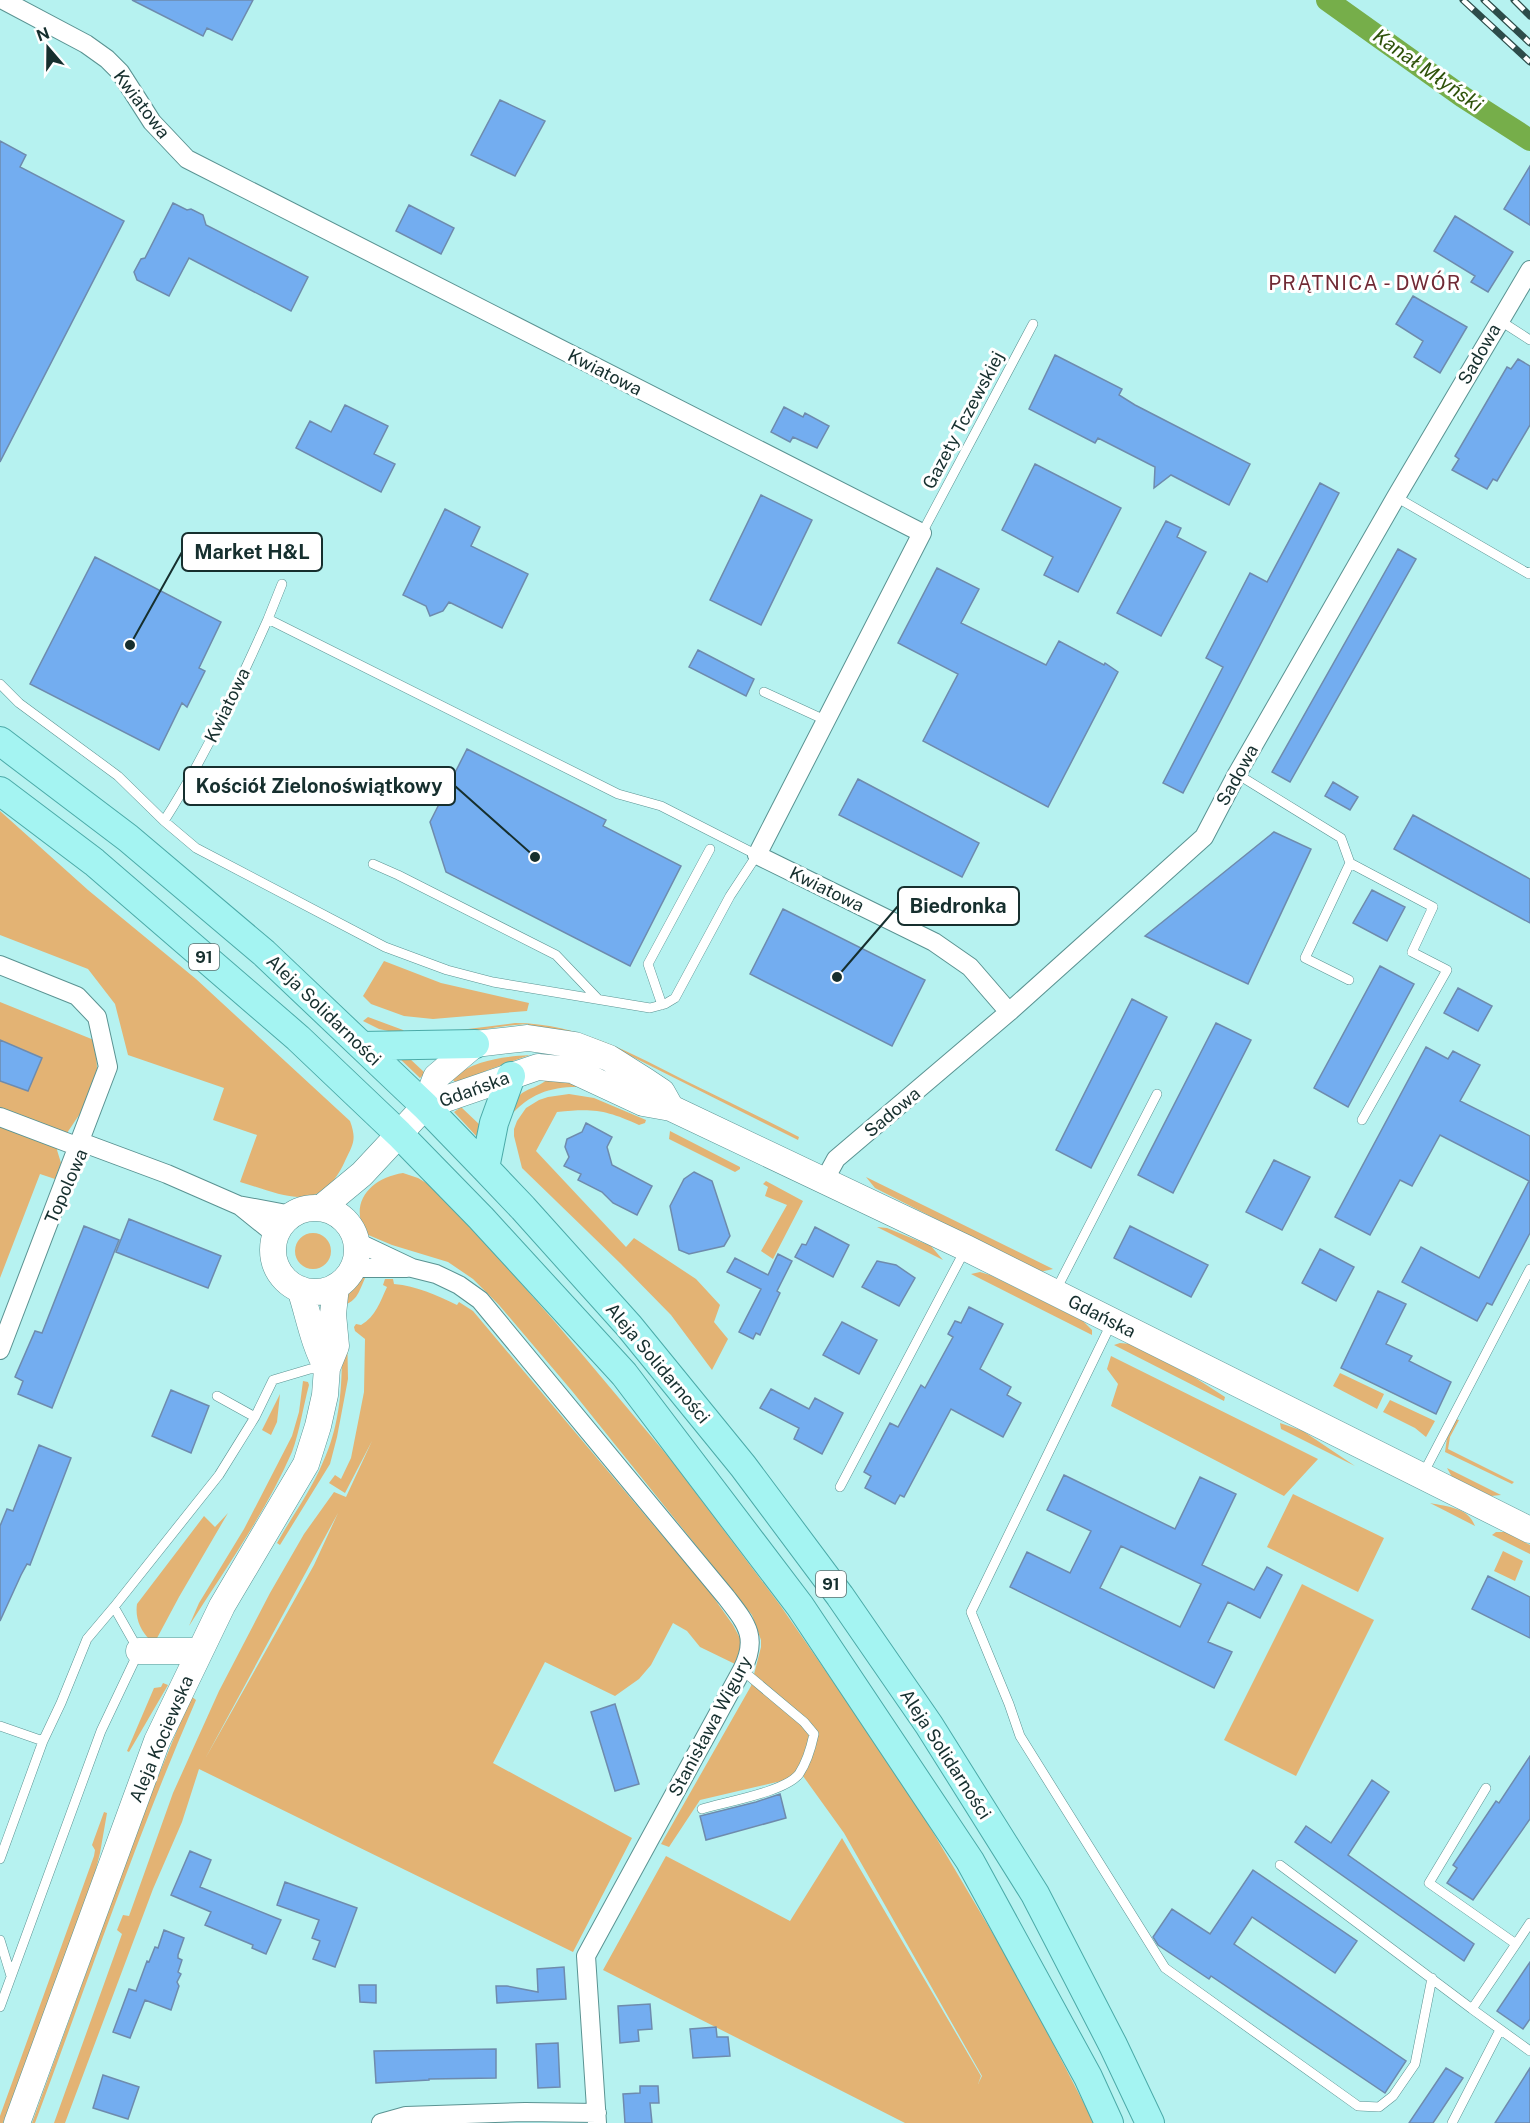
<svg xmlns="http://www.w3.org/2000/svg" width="1530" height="2123" font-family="'Public Sans',sans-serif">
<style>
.green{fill:#e3b374;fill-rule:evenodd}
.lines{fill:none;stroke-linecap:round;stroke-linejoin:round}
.canal{stroke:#76ae4a;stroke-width:22}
.building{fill:#73adf0;stroke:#6e8bad;stroke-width:1.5;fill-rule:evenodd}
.lane-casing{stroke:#5a9392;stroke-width:10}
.street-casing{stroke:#5a9392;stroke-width:20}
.secondary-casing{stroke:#5a9392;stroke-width:27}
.primary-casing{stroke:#4baaa8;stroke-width:30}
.lane{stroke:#fff;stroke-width:9}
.street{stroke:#fff;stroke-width:18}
.secondary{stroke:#fff;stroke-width:26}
.primary{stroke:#a4f4f2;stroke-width:28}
.rail-casing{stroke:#2d4c4a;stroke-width:7}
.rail{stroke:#fff;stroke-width:4.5;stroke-dasharray:14;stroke-linecap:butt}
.labels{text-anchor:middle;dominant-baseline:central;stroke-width:6;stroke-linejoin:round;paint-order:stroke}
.shield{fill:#fff;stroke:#5c6d6d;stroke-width:1.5}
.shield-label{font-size:16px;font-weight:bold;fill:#162f2e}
.street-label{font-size:18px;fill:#162f2e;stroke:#fff}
.water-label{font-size:20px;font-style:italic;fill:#2f520b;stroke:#fff}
.neighbourhood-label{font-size:20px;letter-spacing:1.5px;fill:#702a35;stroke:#fff}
.leader{fill:none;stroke:#162f2e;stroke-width:2}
.callout-dot{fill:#162f2e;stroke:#fff;stroke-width:2}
.callout{fill:#fff;stroke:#162f2e;stroke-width:2}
.callout-label{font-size:20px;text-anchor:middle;font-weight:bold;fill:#162f2e}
</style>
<rect width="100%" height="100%" fill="#b6f2f0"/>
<path class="green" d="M 0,811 L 88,890 L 196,979 L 350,1121 C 357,1140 353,1144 345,1161 C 320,1216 285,1195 240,1182 L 257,1135 L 213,1120 L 224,1088 L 128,1055 L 115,1004 L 88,969 L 0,935 Z
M 384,961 L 441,983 L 529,1003 L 527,1011 L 433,1019 L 404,1016 L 371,1004 L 363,996 Z
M 0,1002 L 94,1040 C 95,1049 97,1059 97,1069 C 96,1100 70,1124 57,1150 L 61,1163 L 55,1179 L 40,1174 L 0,1278 Z
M 368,1017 L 403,1030 L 407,1035 L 379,1029 L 363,1021 Z
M 515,1023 C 578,1023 633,1054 688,1082 C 725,1100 762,1118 799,1137 L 798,1140 L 609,1045 L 528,1027 L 528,1024 C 500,1025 471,1034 444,1032 Z
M 530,1055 L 488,1070 L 458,1084 L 450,1078 C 478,1060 498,1057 530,1055 Z
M 397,1056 L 408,1057 L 425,1073 L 420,1078 Z
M 547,1080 L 570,1081 L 582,1087 C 552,1086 530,1093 510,1116 C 518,1085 528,1094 547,1080 Z
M 569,1094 L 594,1098 L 646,1120 L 645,1123 L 639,1125 C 606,1110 594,1108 557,1112 L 536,1151 L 626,1247 L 634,1238 L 696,1279 L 720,1305 L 714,1322 L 728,1339 L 712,1370 L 671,1315 L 621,1264 L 522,1168 L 514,1136 L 514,1129 L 517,1121 L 526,1108 L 539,1100 L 548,1097 Z
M 461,1107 L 480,1125 L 478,1138 L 454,1112 Z
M 670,1131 L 740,1167 L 740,1169 L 735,1172 L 669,1139 Z
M 403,1173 L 418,1178 L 428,1184 L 489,1247 L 555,1322 L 671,1460 L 780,1605 L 908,1790 L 1019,1978 L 1094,2123 L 905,2123 L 603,1970 L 666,1856 L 790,1921 L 842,1838 L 981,2076 L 978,2084 L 982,2076 L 844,1833 L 803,1776 L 700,1800 L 669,1847 L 661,1844 L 751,1686 L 761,1647 L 761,1640 L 752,1615 L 572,1391 L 499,1305 L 473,1279 L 448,1262 L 392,1245 L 366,1234 C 348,1202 371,1178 403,1173 Z
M 866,1177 L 1053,1269 L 1040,1272 L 875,1188 Z
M 766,1181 L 803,1201 L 773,1259 L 761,1251 L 787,1205 L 765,1196 L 768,1187 L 763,1184 Z
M 877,1227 L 887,1228 L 931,1246 L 943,1260 Z
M295 1251a18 18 0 1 1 36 0a18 18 0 1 1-36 0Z
M 980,1272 L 990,1275 L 1083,1321 L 1092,1330 L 1092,1335 L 971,1274 Z
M 362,1277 L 365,1278 C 358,1294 357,1302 339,1307 L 348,1286 Z
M 385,1279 L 393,1279 L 394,1284 C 417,1286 436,1295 457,1305 L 459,1302 L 473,1311 L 709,1591 L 733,1625 L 742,1642 L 735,1664 L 700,1647 L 687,1631 L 673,1623 L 651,1665 L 639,1679 L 615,1696 L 545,1662 L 493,1763 L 632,1838 L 573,1952 L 199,1769 L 182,1822 L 153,1889 L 65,2123 L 54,2123 L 122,1934 L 117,1930 L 123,1915 L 129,1916 L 173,1793 L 219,1691 L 270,1593 L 304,1534 L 334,1492 L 346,1497 L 372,1441 L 345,1493 L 329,1483 L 335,1475 L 341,1479 L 351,1458 L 364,1392 L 365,1339 L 355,1331 L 354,1327 L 356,1324 L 361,1325 C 376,1316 380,1302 387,1287 L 383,1285 ZM 338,1513 L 314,1565 L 205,1759 Z
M 341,1325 L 347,1327 L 348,1379 L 337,1437 L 330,1464 L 280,1545 L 277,1543 C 292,1516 311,1491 323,1462 C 343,1419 343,1371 341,1325 Z
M 1120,1343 L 1131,1344 L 1194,1377 L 1225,1397 L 1224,1401 L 1114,1345 Z
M 1111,1356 L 1318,1459 L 1284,1496 L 1111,1406 L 1118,1384 L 1107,1369 Z
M 1340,1373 L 1384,1394 L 1377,1409 L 1333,1386 Z
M 303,1381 L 308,1382 L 309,1385 C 303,1407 300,1430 292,1452 C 265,1514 225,1569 189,1626 L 199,1603 L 244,1529 L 292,1436 L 299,1412 Z
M 280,1394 L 277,1422 L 271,1435 L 262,1430 Z
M 1390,1400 L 1435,1421 L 1426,1437 L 1415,1428 L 1383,1412 Z
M 1456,1419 L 1459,1420 L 1450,1437 L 1448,1449 L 1514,1482 L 1512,1484 L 1445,1452 L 1447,1438 Z
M 1280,1423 L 1303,1431 L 1355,1466 L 1281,1429 Z
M 1447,1468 L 1501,1495 L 1491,1496 L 1452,1477 Z
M 1293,1494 L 1384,1538 L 1358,1592 L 1267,1547 Z
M 1430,1503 C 1448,1507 1468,1507 1475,1526 Z
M 228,1513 L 179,1597 L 156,1640 L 150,1640 C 140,1630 135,1618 137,1604 L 204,1516 L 215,1527 Z
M 1496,1532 L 1506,1532 L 1530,1545 L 1530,1554 L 1492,1535 Z
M 1503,1551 L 1523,1561 L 1515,1581 L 1494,1571 Z
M 1302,1584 L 1374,1620 L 1296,1776 L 1224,1740 Z
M 163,1683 L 168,1685 L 129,1752 L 127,1751 L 154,1688 L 161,1687 Z
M 191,1696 L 196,1700 C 136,1838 88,1981 35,2123 L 32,2123 L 147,1804 Z
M 104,1812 L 107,1813 L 100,1853 L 95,1873 L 3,2123 L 0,2123 L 0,2116 L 94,1856 L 95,1850 L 92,1845 Z"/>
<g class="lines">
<path class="canal" d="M 1327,0 L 1463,97 L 1530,140"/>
</g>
<path class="building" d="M 132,0 L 253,0 L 232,40 L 207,28 L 203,36 Z
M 500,100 L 545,121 L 515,176 L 471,155 Z
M 0,141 L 26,155 L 20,167 L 124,221 L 0,462 Z
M 1530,166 L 1530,225 L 1504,209 Z
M 173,203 L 187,210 L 191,209 L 203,215 L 206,225 L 308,277 L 291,311 L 189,258 L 169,296 L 137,280 L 134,272 L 141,259 L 145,258 Z
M 409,205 L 454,228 L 441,254 L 396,231 Z
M 1455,216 L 1513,252 L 1488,292 L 1471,282 L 1475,276 L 1434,251 Z
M 1413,296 L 1467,327 L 1440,373 L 1414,357 L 1423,341 L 1396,324 Z
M 1055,355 L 1122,389 L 1119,395 L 1135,405 L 1250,464 L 1229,505 L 1171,475 L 1154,488 L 1155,467 L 1098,438 L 1095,443 L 1029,409 Z
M 1518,359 L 1530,366 L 1530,425 L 1497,481 L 1493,479 L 1487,489 L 1452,470 L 1459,459 L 1455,456 L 1507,367 L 1511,369 Z
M 345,405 L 388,426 L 374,454 L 395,464 L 381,492 L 296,448 L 310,421 L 331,432 Z
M 784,407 L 803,417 L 805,413 L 829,426 L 817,448 L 793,437 L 790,442 L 771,432 Z
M 1035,464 L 1121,508 L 1078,592 L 1044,575 L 1053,557 L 1002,530 Z
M 1320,483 L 1339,493 L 1183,793 L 1163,783 L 1223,667 L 1206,658 L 1250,573 L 1267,582 Z
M 761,495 L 812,520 L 761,625 L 710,600 Z
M 445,509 L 480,527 L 471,546 L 528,574 L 502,628 L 449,602 L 443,611 L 430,616 L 426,606 L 403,595 Z
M 1166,521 L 1181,528 L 1177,537 L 1206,552 L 1161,636 L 1117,613 Z
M 1398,549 L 1416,559 L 1290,782 L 1272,772 Z
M 95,557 L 221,622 L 199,668 L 205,671 L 187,707 L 182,703 L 159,750 L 30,684 Z
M 937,568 L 979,589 L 961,623 L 1046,665 L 1059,641 L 1104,665 L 1105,663 L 1118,672 L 1048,807 L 923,741 L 958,674 L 898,643 Z
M 698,650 L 754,679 L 746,696 L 689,667 Z
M 467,749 L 606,820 L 603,826 L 681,866 L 630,966 L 446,872 L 430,822 Z
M 858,779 L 979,843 L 962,877 L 839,815 Z
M 1333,782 L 1358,797 L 1350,810 L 1325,796 Z
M 1413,815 L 1530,879 L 1530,923 L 1394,849 Z
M 1274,832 L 1311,849 L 1248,984 L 1145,936 Z
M 1372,890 L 1405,907 L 1387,941 L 1353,923 Z
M 783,909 L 925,980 L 892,1046 L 750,974 Z
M 1380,966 L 1414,984 L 1348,1107 L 1314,1088 Z
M 1458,988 L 1492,1006 L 1478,1031 L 1444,1013 Z
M 1132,999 L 1167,1017 L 1091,1168 L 1056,1150 Z
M 1216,1023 L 1251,1040 L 1173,1193 L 1138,1175 Z
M 0,1040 L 42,1058 L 28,1091 L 0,1081 Z
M 1426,1047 L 1448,1059 L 1453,1051 L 1480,1065 L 1460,1101 L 1530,1136 L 1530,1233 L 1492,1305 L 1487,1303 L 1477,1321 L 1402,1282 L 1421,1247 L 1479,1278 L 1529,1181 L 1440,1135 L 1412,1186 L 1400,1180 L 1370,1235 L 1335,1217 Z
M 586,1123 L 612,1137 L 607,1147 L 612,1165 L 652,1186 L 637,1215 L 613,1203 L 602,1192 L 578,1180 L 581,1174 L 564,1166 L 569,1157 L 565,1147 L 567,1139 L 582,1132 Z
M 1274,1160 L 1310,1177 L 1282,1230 L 1246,1212 Z
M 694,1172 L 712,1181 L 730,1236 L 724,1246 L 689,1254 L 679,1250 L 670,1206 L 684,1179 Z
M 129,1219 L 221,1256 L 208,1288 L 116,1252 Z
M 84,1226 L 119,1240 L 52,1408 L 18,1394 L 23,1381 L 15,1377 L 35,1331 L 42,1333 Z
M 1130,1226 L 1208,1265 L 1191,1297 L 1114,1258 Z
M 815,1227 L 849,1245 L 833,1277 L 795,1257 L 802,1244 L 806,1245 Z
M 1320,1249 L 1354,1267 L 1336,1301 L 1302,1283 Z
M 778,1254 L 792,1261 L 777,1291 L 780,1293 L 760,1335 L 756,1333 L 753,1339 L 739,1332 L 761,1289 L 727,1272 L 735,1258 L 768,1275 Z
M 877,1261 L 896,1265 L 915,1278 L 899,1306 L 862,1287 Z
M 1378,1291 L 1406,1304 L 1386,1344 L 1412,1356 L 1409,1361 L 1451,1382 L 1436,1414 L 1341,1368 Z
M 969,1307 L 1003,1324 L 980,1369 L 1011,1387 L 1007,1395 L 1021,1403 L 1003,1437 L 951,1409 L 904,1497 L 900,1495 L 895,1504 L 865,1488 L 871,1476 L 864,1472 L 890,1423 L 898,1427 L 921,1385 L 925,1388 L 953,1337 L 948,1334 L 955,1321 L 961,1323 Z
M 842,1322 L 877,1340 L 859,1374 L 823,1355 Z
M 771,1389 L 809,1409 L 815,1398 L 843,1413 L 822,1454 L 794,1439 L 799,1428 L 760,1408 Z
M 171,1390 L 209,1406 L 191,1453 L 152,1436 Z
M 39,1445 L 71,1458 L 30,1565 L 27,1564 L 21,1575 L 0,1621 L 0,1526 L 7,1509 L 13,1511 Z
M 1064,1475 L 1175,1529 L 1200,1477 L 1236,1494 L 1202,1565 L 1254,1590 L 1267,1567 L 1282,1575 L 1260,1618 L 1228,1602 L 1208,1642 L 1232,1652 L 1214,1688 L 1010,1587 L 1027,1552 L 1070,1573 L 1091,1531 L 1047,1510 ZM 1121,1546 L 1201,1584 L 1180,1627 L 1100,1588 Z
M 1488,1576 L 1530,1597 L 1530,1638 L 1472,1609 Z
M 615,1704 L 639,1784 L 615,1791 L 591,1712 Z
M 1530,1756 L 1530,1819 L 1473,1900 L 1447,1883 L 1457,1868 L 1453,1865 L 1496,1801 L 1499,1803 Z
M 1372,1780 L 1389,1792 L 1348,1855 L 1474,1944 L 1464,1961 L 1295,1842 L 1306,1826 L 1331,1843 Z
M 780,1794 L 786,1818 L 706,1840 L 700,1816 L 756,1802 Z
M 190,1851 L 211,1860 L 200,1887 L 281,1920 L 266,1954 L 252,1948 L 253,1945 L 205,1925 L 211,1912 L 171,1895 Z
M 1253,1870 L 1357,1941 L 1335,1973 L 1252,1917 L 1234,1944 L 1406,2061 L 1385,2093 L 1211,1976 L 1209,1979 L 1158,1945 L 1153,1937 L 1172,1909 L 1210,1934 Z
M 285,1882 L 357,1908 L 335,1967 L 313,1959 L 320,1941 L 312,1938 L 319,1920 L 277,1905 Z
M 164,1930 L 184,1938 L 178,1955 L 178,1958 L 182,1960 L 178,1972 L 181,1974 L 177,1982 L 179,1986 L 171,2010 L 145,2000 L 130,2038 L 113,2032 L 129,1989 L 136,1991 L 147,1961 L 149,1962 L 155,1947 L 158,1948 Z
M 1530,1962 L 1530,2019 L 1523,2029 L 1497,2011 Z
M 564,1967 L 566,1999 L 497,2003 L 496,1986 L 507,1986 L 538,1992 L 537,1969 Z
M 359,1985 L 376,1985 L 376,2003 L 360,2002 Z
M 650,2004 L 652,2029 L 638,2030 L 639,2041 L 620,2043 L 618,2006 Z
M 716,2027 L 717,2037 L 728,2037 L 730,2056 L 693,2058 L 690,2029 Z
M 558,2043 L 560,2087 L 538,2088 L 536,2044 Z
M 496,2049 L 496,2078 L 429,2079 L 429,2080 L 376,2083 L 374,2051 Z
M 1446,2068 L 1463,2078 L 1433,2123 L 1409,2123 Z
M 1530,2068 L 1530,2123 L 1495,2123 Z
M 103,2075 L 139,2087 L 128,2119 L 93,2108 Z
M 640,2086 L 658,2086 L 659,2103 L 650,2103 L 652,2123 L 625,2123 L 623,2094 L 640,2093 Z"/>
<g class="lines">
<g class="lane-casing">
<path id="lane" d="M 1499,320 L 1530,340
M 1396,497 L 1529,574 L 1530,572
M 922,533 L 1033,324
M 0,684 L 19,703 L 118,776 L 164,821 L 196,848 L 385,947 L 447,970 L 493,982 L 650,1008 L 665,1004 L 675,998 L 730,896 L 757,855 L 661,806 L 618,794 L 268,619 L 282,584
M 764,692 L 825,720
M 1237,774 L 1341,838 L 1350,863 L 1305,958 L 1349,980
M 164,821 C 205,757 237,688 268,619
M 1350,863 L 1433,907 L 1412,952 L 1447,970 L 1362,1120
M 373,864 L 398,875 L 556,955 L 598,999
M 662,1005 L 648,964 L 710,849
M 1056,1290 L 1157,1094
M 1111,1324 L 971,1612 L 1009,1704 L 1020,1736 L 1165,1968 L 1358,2106 L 1379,2107 L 1393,2096 L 1415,2064 L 1432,1978
M 217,1396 L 255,1417
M 1423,1474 L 1530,1269
M 840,1487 L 965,1250
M 0,1726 L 43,1741
M 1486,1788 L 1429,1883 L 1516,1944 L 1472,2009 L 1530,2051
M 702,1809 C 725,1802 785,1792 799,1774 C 807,1762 811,1748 814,1734 L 804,1722 L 742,1670
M 0,1859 L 43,1741 L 61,1703 L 87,1639 L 114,1607
M 1280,1865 L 1472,2009
M 0,1940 L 11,1976
M 1516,1944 L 1530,1923
M 0,2007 L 101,1731 L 139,1651 L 114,1607 L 219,1475 L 255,1417 L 273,1380 L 310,1369 L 323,1368
M 1452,2123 L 1500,2030"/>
</g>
<g class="street-casing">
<path id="street" d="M 3,0 L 86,44 L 107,59 L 120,72 L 152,122 L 187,159 L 922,533 L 757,855 L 934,942 L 970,967 L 1009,1012
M 0,965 L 77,996 L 97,1017 L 108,1067 L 0,1350
M 0,1117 L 79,1147
M 81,1142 L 167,1174 L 238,1205 L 292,1215
M 824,1181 L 836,1159 L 1009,1012 L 1204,837 L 1237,774 L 1396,497 L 1530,270
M 240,1206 L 276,1235
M 357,1242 L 412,1268 L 436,1274 L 459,1285 L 480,1300 L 726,1597 C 746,1623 759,1637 742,1670 L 586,1956 L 597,2123
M 353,1268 L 407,1268
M 381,2123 L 406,2116 L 525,2112 L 597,2113"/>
</g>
<g class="secondary-casing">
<path id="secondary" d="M 425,1106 L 538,1067 L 572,1070 L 643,1103 L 671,1108 L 966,1248 L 1530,1530
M 321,1208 L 362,1174 L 390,1144 L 425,1106 L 436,1077 L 475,1044 L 528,1038 L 575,1045 L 609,1058 L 647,1082 L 662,1092 L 671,1108
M273 1250a42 42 0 1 1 84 0a42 42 0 1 1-84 0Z
M 300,1289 C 309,1316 313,1343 327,1368
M 139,1651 L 199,1651
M 17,2123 L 157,1741 L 222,1606 L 306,1464 L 318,1426 L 325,1395 L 327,1368 L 336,1346 L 333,1314 L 336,1286"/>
</g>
<g class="primary-casing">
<path id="primary" d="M 0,741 L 128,838 L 264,953 L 425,1106 L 485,1168 L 523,1208 L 629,1326 L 743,1466 L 840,1596 L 929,1725 L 1035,1894 L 1113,2045 L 1150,2123
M 0,791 L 94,862 L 298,1038 L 399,1134 L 481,1218 L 624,1374 L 800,1606 L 970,1861 L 1088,2077 L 1109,2123
M 362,1046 L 475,1044
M 485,1168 L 494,1123 L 511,1076"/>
</g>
<use href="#lane" class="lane"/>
<use href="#street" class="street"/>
<use href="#secondary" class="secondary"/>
<use href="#primary" class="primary"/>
<g class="rail-casing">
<path id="rail" d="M 1463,0 L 1530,62
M 1484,0 L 1530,43
M 1514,0 L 1530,16"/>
</g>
<use href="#rail" class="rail"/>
</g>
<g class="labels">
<g class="shield">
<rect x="189" y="944" width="30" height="26" rx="4.5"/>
<rect x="816" y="1571" width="30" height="26" rx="4.5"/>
</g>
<g class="shield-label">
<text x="204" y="957">91</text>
<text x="831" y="1584">91</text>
</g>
<g class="street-label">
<text transform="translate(142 104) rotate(53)">Kwiatowa</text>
<text transform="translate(1479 354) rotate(-60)">Sadowa</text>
<text transform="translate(605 372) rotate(27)">Kwiatowa</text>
<text transform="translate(963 420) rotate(-62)">Gazety Tczewskiej</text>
<text transform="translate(227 705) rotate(-64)">Kwiatowa</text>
<text transform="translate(1237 775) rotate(-61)">Sadowa</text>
<text transform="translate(827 889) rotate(26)">Kwiatowa</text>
<text transform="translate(324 1010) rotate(44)">Aleja Solidarności</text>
<text transform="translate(474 1089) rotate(-20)">Gdańska</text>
<text transform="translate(892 1112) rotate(-40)">Sadowa</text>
<text transform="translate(66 1186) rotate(-66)">Topolowa</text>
<text transform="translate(1102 1316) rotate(27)">Gdańska</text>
<text transform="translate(658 1363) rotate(50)">Aleja Solidarności</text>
<text transform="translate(710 1726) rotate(-62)">Stanisława Wigury</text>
<text transform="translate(161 1739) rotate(-67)">Aleja Kociewska</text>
<text transform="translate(946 1754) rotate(57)">Aleja Solidarności</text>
</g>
<g class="water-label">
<text transform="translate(1428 70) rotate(35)">Kanał Młyński</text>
</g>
<g class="neighbourhood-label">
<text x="1365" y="283">PRĄTNICA - DWÓR</text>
</g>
</g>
<path class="leader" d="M130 645L182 552M535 857L455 786M837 977L898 906"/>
<g class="callout-dot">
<circle cx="130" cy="645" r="6"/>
<circle cx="535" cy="857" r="6"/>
<circle cx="837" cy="977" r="6"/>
</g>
<g class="callout">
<rect x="182" y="533" width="140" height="38" rx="6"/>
<rect x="184" y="767" width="271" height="38" rx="6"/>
<rect x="898" y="887" width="121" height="38" rx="6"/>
</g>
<g class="callout-label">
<text x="252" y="559">Market H&amp;L</text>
<text x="319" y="793">Kościół Zielonoświątkowy</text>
<text x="958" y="913">Biedronka</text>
</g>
<g transform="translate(48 48) rotate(340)" stroke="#ffffff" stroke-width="4.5" paint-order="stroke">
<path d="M0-4.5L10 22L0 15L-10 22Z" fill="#162f2e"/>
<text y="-9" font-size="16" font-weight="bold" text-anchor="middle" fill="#162f2e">N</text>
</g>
</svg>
